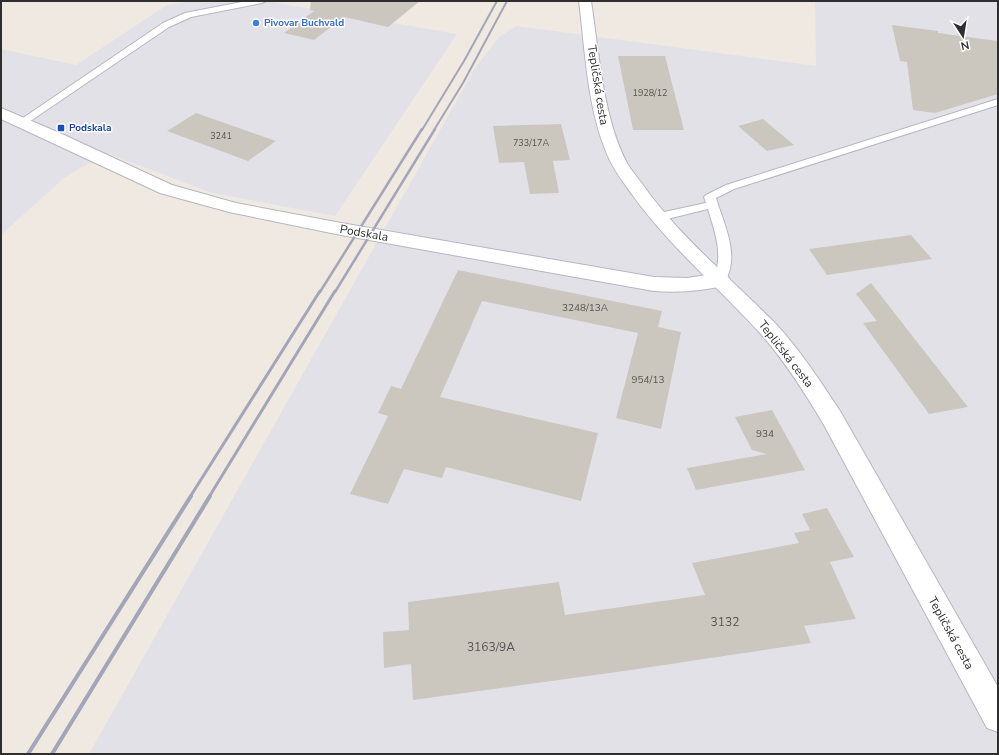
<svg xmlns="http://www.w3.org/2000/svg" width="999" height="755" font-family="'Nunito Sans',sans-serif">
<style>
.industrial{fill:#e3e1e8}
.building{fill:#cbc7bf}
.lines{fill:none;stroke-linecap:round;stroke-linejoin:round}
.service-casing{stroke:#b4b7c1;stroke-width:2}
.minor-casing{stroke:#b4b7c1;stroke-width:2}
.tertiary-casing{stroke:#b4b7c1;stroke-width:2}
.service{fill:#fff;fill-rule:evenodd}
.minor{fill:#fff;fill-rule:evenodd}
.tertiary{fill:#fff;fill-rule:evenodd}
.rail-far3{stroke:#a3a6b8;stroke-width:2}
.rail-far2{stroke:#a3a6b8;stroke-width:2.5}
.rail-far1{stroke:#a3a6b8;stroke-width:3}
.rail{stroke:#a3a6b8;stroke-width:4}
.shop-dot{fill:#3f7fe0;stroke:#fff;stroke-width:1.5}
.transit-dot{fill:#1a4fb4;stroke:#fff;stroke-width:1.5}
.labels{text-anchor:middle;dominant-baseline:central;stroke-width:3;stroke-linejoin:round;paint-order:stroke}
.far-number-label{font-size:9px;fill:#555452}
.far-shop-label{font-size:10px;font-weight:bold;fill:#366cbe;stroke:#fff;text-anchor:start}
.far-transit-label{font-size:10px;font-weight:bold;fill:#164399;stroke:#fff;text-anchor:start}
.number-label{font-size:10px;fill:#555452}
.street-label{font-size:12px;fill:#2e2e2e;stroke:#fff}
.near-number-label{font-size:12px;fill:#555452}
</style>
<rect width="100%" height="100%" fill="#efe9e1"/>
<path class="industrial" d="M 197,1 L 265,1 L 457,34 L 335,216 L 212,193 L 106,153 L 64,178 L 1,235 L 1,49 L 76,65 L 167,5 Z
M 815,1 L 998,1 L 998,754 L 89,754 L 475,68 L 499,37 L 516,26 L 816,66 Z"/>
<path class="building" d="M 311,1 L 420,1 L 388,27 L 344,17 L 314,40 L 284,33 L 314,11 L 310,10 Z
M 892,25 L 938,31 L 938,33 L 998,41 L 998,94 L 935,113 L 913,110 L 907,62 L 900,61 Z
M 618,56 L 665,56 L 684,130 L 633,130 Z
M 196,113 L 276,141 L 248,161 L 167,131 Z
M 763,119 L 794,145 L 767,151 L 738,126 Z
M 561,124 L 570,160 L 553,161 L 559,193 L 530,194 L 524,162 L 499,163 L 493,126 Z
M 911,235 L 932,259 L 827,275 L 809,249 Z
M 458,270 L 662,311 L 658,327 L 681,332 L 661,429 L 616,418 L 638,333 L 482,301 L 440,397 L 598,433 L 581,501 L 446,467 L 442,478 L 404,469 L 388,504 L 350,494 L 388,416 L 378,413 L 391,386 L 401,389 Z
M 871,283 L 968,407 L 929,414 L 863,323 L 877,321 L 856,294 Z
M 772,410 L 805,470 L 696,490 L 687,468 L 767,454 L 752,450 L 735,417 Z
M 827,508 L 854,557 L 830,562 L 856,619 L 804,626 L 811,643 L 631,670 L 413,700 L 411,664 L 384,668 L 383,632 L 409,630 L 408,602 L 559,582 L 565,615 L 705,595 L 692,563 L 799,543 L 794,533 L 810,530 L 802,514 Z"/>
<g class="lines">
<g class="service-casing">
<path id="service" d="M 247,1 L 266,1 L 262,3 L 191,17 L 169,27 L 26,124 L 22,125 L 17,122 L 163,23 L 185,13 Z
M 998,99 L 998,105 L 734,189 L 716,198 C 724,225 741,256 724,283 L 720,284 L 716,283 L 714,280 C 723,253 716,236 708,209 L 659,221 L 655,220 L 653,217 L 655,214 L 706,203 L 704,197 L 706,195 L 726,185 Z"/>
</g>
<g class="minor-casing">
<path id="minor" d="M 1,108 L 62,134 L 172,185 L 236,203 L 341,223 L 654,277 L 687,278 L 720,273 L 727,275 L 730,280 L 727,285 C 703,291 679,293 654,291 L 341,235 L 229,212 L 160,193 L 1,119 Z"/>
</g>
<g class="tertiary-casing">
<path id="tertiary" d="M 579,1 L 591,1 C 599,53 603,119 628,165 C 634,174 642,183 648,192 C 684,240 731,279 774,322 C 798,347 821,382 840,411 L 998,687 L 998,732 L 987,728 L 824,425 C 805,393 785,361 760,333 C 717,286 668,245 631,193 C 621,179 611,166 605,149 C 587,103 585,50 579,1 Z"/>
</g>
<use href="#service" class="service"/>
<use href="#minor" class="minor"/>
<use href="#tertiary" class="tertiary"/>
<path class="rail-far3" d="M 422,130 L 464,61 L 497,1
M 434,130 L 463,83 L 507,1"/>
<path class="rail-far2" d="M 320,292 L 422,129
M 335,292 L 435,129"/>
<path class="rail-far1" d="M 190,497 L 320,291
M 209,497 L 335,291"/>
<path class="rail" d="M 28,754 L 191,496
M 52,754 L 210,496"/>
</g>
<circle class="shop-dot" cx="256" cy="23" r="4"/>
<rect class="transit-dot" x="57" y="124" width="8" height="8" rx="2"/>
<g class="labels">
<g class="far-number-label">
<text x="650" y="93">1928/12</text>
<text x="221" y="136">3241</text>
<text x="531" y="143">733/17A</text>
</g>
<g class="far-shop-label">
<text x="264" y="23">Pivovar Buchvald</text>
</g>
<g class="far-transit-label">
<text x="69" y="128">Podskala</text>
</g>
<g class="number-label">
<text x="585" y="308">3248/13A</text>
<text x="648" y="380">954/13</text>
<text x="765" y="434">934</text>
</g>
<g class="street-label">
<text transform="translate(598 85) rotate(81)">Tepličská cesta</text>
<text transform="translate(364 233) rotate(10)">Podskala</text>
<text transform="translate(786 354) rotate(52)">Tepličská cesta</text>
<text transform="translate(951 633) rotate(61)">Tepličská cesta</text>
</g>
<g class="near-number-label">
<text x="725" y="622">3132</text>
<text x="491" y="647">3163/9A</text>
</g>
</g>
<rect width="999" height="755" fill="none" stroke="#2e2e2e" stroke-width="4"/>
<g transform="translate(963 36) rotate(168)" stroke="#ffffff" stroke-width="3" paint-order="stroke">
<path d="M0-3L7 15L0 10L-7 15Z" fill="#2e2e2e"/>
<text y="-6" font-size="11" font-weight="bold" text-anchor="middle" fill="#2e2e2e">N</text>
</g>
</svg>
